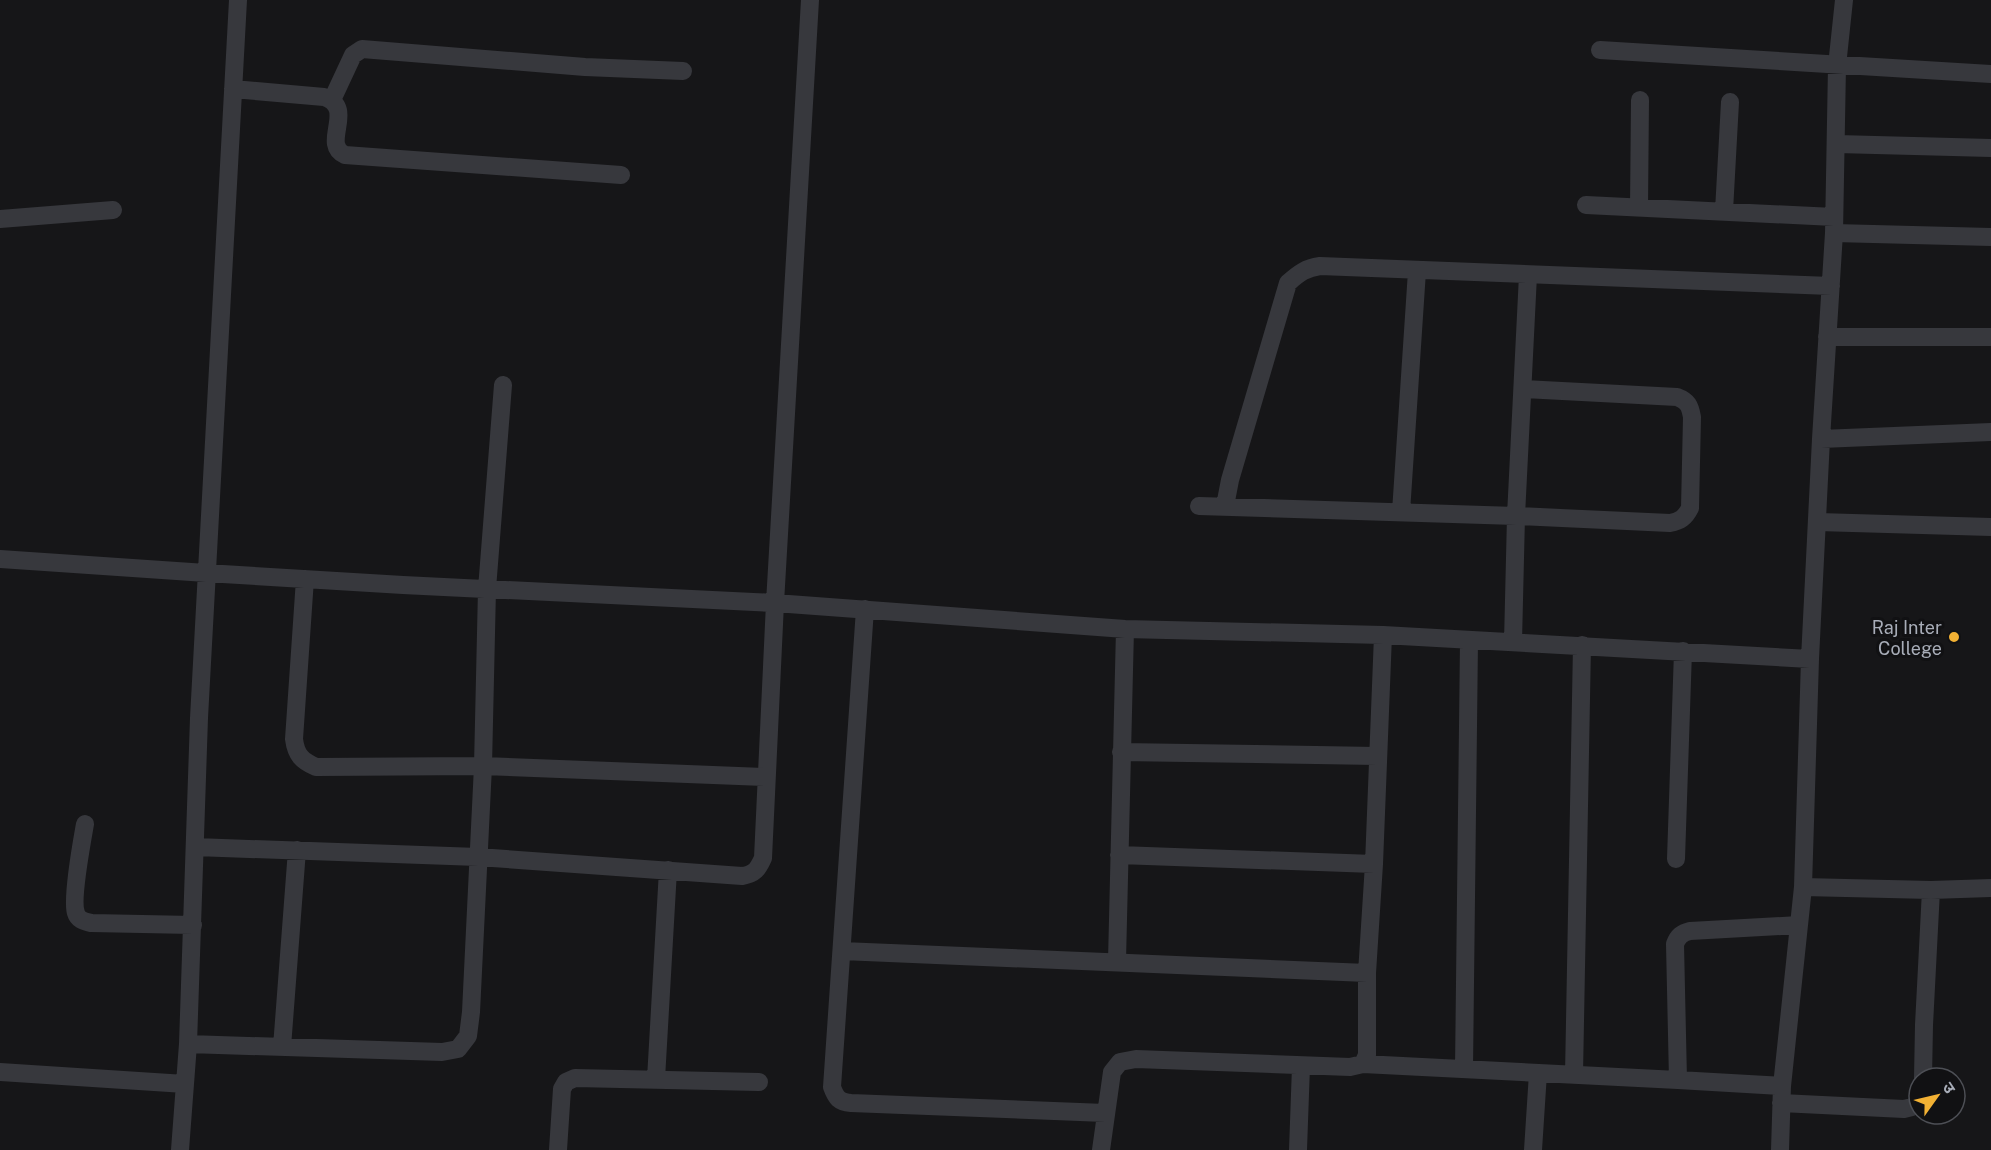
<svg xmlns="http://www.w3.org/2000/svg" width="1991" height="1150" font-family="'Public Sans','Noto Sans Devanagari',sans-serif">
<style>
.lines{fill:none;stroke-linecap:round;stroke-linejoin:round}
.minor{stroke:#37383d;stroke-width:18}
.poi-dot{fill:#f2b134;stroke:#111113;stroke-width:2}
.labels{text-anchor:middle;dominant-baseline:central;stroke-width:6;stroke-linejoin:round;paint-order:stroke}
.poi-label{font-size:18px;fill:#a8adb8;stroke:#111113;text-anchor:end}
</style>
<rect width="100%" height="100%" fill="#161618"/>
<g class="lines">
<path class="minor" d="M 1600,50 L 1991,74
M 233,89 L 324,97 C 357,108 320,144 345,155 L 621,175
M 332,100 L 353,55 L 362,49 L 585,67 L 683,71
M 1837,144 L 1991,148
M 1586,205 L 1834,217
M 1639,207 L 1640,100
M 1724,211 L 1730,102
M 0,219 L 113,210
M 1834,233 L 1991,237
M 1827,337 L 1991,337
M 1821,439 L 1991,432
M 1199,506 L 1516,516 L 1670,523 C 1680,521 1685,518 1690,508 L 1692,417 C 1690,406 1688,401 1677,397 L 1523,389
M 1225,506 L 1230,480 L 1288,283 C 1299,273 1306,268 1320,266 L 1831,286
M 1401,512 L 1417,271
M 1818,522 L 1991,527
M 0,559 L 206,573 L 403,585 L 775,603 L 1125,629 L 1383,635 L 1810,659
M 305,579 L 294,739 C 296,755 302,761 316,767 L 483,766 L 766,777
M 865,609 L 832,1087 C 836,1098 839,1102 851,1103 L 1105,1113
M 1513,642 L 1516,516 L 1528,275
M 1121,752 L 1377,756
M 85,824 C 82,841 71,900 76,913 C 78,920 84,921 91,923 L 193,925
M 195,847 L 478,857 L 742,876 C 755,874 758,869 763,858 L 775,603 L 810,0
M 1119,855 L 1374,864
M 1676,859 L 1683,651
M 1803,887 L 1931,890 L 1991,888
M 842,951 L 1367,973 L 1374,864 L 1383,635
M 1117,961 L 1125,629
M 188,1044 L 442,1052 L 458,1049 L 468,1036 L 471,1012 L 483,766 L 487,589 L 503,385
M 282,1047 L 297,850
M 1363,1064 L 1678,1080
M 1464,1069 L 1469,641
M 0,1072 L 185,1084
M 1574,1075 L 1582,645
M 1923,1078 L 1924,1025 L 1931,890
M 656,1079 L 668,870
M 1782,1086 L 1678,1080 L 1675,944 C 1678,936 1682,933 1690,931 L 1799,925
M 1781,1103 L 1904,1109 L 1912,1107 L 1919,1102
M 180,1150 L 188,1044 L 199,718 L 238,0
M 558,1150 L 562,1089 L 566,1082 L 575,1078 L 759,1082
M 1101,1150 L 1112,1072 L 1120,1062 L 1136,1059 L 1350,1067 L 1363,1064 L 1367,1055 L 1367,973
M 1298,1150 L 1301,1066
M 1533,1150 L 1538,1073
M 1780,1150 L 1782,1086 L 1803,887 L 1810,659 L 1821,439 L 1834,233 L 1837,66 L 1844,0"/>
</g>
<circle class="poi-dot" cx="1954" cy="637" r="6"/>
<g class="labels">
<g class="poi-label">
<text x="1942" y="627">Raj Inter<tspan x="1942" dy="21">College</tspan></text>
</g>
</g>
<g transform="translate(1937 1096) rotate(56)"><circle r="28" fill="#111113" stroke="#4d4f55" stroke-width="1.5"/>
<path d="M0-4.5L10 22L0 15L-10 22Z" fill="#f2b134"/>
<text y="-9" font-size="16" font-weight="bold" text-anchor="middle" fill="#a8adb8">उ</text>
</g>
</svg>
